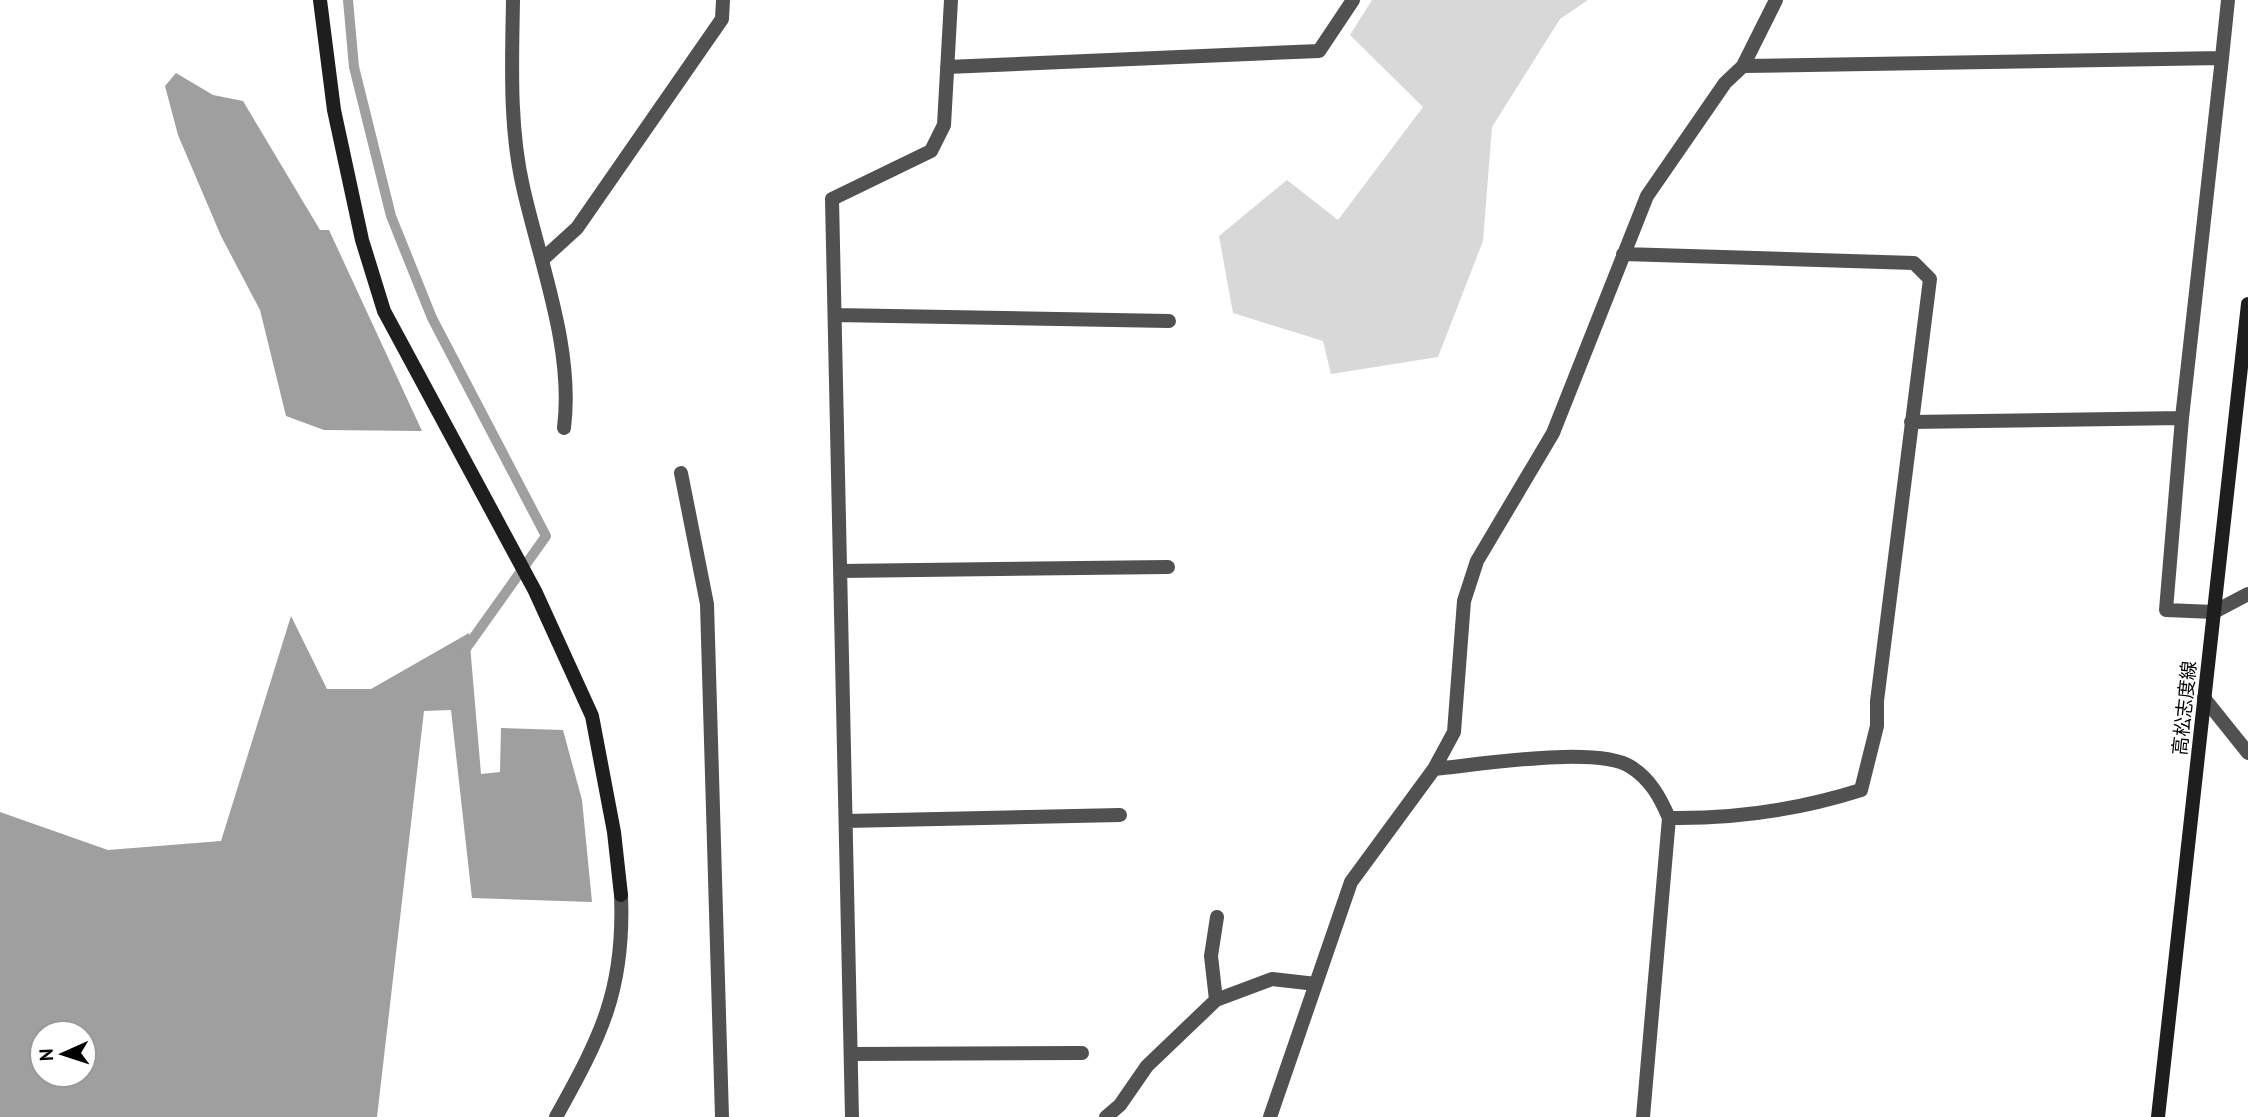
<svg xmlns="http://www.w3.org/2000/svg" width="2248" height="1117" font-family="'PT Sans','Noto Sans JP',sans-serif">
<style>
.green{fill:#d8d8d8}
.water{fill:#9f9f9f;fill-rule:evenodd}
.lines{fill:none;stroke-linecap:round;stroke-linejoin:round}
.stream{stroke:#9f9f9f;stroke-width:10}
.street{stroke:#515151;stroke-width:14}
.secondary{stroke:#1e1e1e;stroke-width:14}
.labels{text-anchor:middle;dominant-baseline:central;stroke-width:5;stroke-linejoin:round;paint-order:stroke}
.street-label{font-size:19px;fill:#000;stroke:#fff}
</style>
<rect width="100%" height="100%" fill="#fff"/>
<path class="green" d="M 1372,0 L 1588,0 L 1560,19 L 1492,127 L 1483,241 L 1438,357 L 1331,374 L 1323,341 L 1233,313 L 1219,236 L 1287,180 L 1338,220 L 1423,107 L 1350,35 Z"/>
<path class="water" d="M 176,73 L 213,95 L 243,101 L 320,230 L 329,230 L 422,431 L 324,430 L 286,416 L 260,310 L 221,236 L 178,135 L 165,86 Z
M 291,616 L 327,689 L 371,689 L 469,633 L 481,774 L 500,772 L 501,728 L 563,730 L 582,800 L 592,902 L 472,898 L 451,710 L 424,711 L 377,1117 L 0,1117 L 0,812 L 108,850 L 221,841 ZM 42,1033 L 84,1033 L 84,1075 L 42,1075 Z"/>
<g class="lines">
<path class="stream" d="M 348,0 L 354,67 L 391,216 L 432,318 L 546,536 L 462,654"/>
<path class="street" d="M 513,0 C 512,61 509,126 523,187 C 540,263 574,349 564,428
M 2222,58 L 2182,418 L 2166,610 L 2214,612 L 2248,594
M 1743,66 L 1776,0
M 947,67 L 1319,51 L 1353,0
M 1623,254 L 1914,263 L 1930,279 L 1877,701 L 1877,726 L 1861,790 C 1798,810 1734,819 1669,818
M 543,259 L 577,228 L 722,19 L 723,0
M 835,315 L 1169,321
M 1911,422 L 2182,418
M 681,473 L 707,604 L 722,1117
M 841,571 L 1168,567
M 2204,698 L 2248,753
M 1434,769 C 1477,765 1597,745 1631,767 C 1650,779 1660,797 1669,818 L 1643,1117
M 846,821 L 1120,815
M 1216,1000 L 1211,956 L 1217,917
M 851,1054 L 1082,1053
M 556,1117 C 601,1036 625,990 621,895
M 852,1117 L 832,199 L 931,151 L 944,125 L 951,0
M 1106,1117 L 1120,1105 L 1147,1066 L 1216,1000 L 1272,979 L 1316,984
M 1270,1117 L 1351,882 L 1434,769 L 1454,732 L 1464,601 L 1477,561 L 1553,433 L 1647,196 L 1725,83 L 1743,66 L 2222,58 L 2228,0"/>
<path class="secondary" d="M 320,0 L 334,110 L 362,240 L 384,311 L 535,591 L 592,716 L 614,832 L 621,895
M 2158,1117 L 2248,304"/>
</g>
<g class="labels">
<g class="street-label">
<text transform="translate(2184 708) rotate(-84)">高松志度線</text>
</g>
</g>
<g transform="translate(63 1054) rotate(267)"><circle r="33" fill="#ffffff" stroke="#999999" stroke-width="2"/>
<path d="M0-5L12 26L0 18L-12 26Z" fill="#000000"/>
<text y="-10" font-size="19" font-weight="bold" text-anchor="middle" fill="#000000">N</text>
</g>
</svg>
